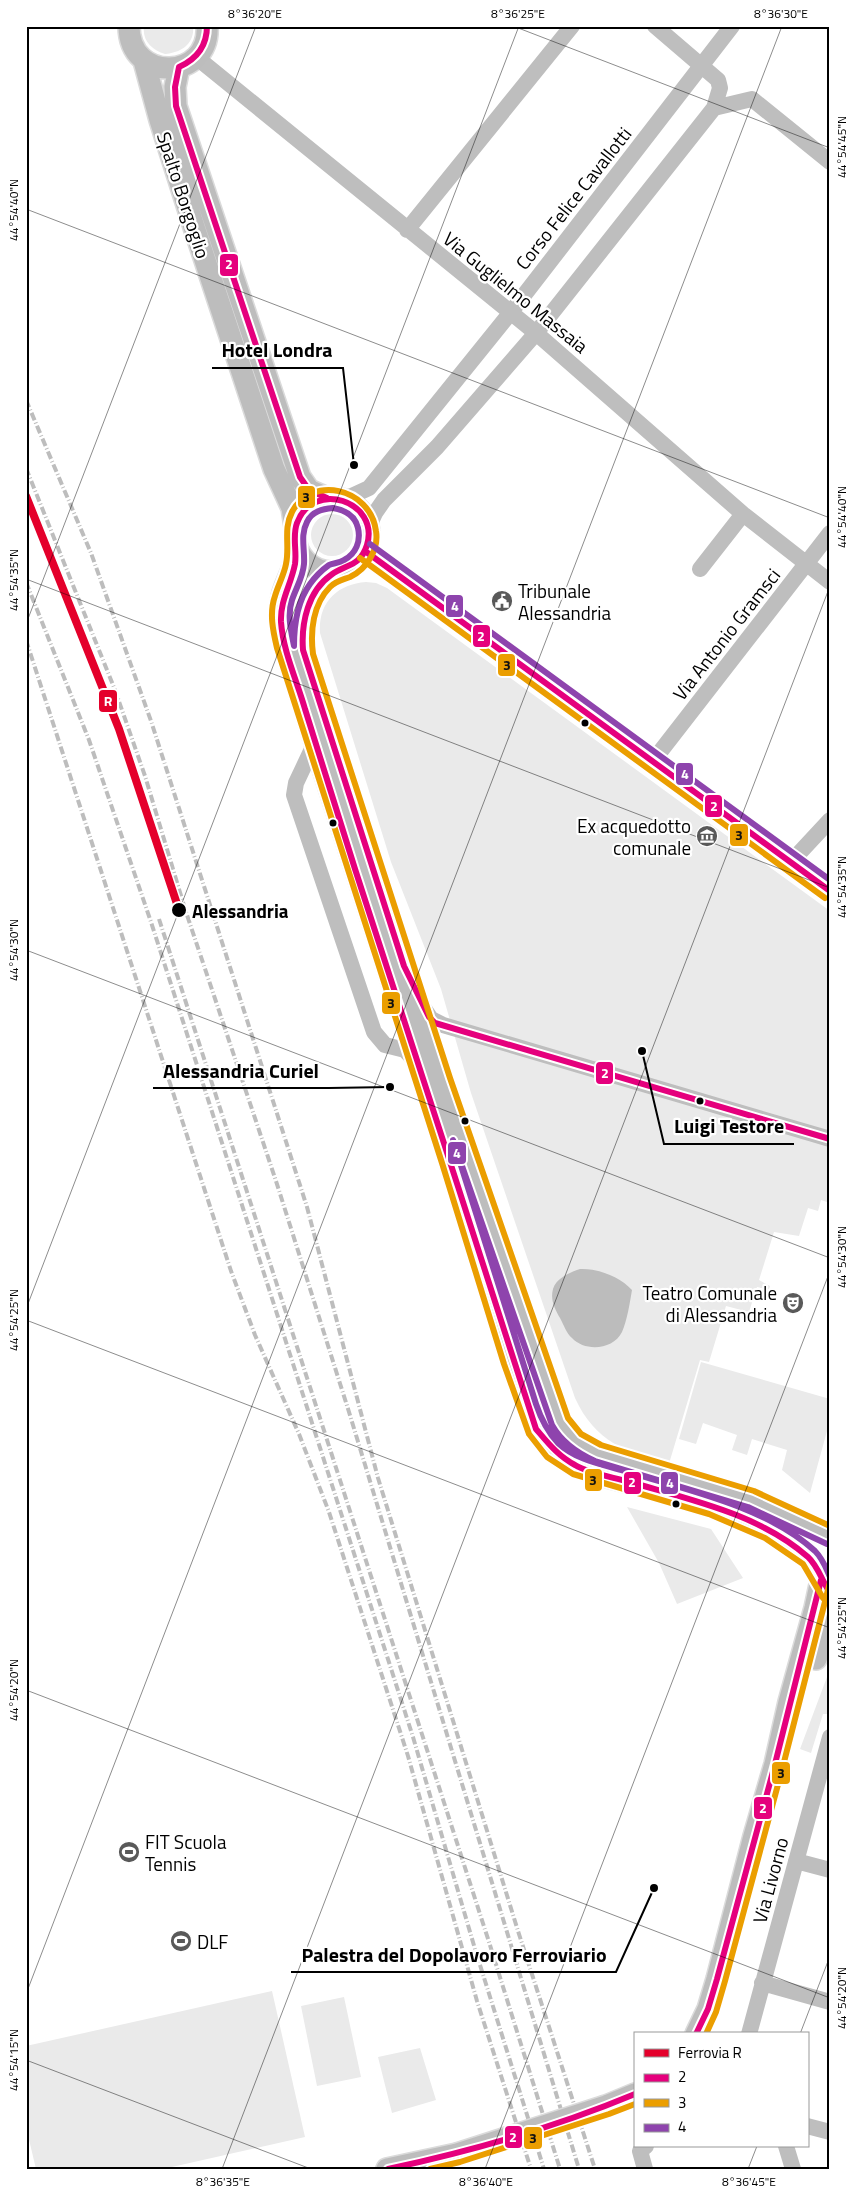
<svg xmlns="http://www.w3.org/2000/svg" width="856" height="2195" font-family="'Titillium Web',sans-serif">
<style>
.green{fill:#eaeaea}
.water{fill:#bcbcbc}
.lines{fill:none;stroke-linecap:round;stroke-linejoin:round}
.major-casing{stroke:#dbdbdb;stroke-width:24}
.minor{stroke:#bebebe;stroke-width:16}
.major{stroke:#bdbdbd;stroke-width:21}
.rail{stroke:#bdbdbd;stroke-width:4;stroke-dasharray:8 2.5 1 2.5;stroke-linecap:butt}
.major-bridge-casing{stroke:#dbdbdb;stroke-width:24;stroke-linecap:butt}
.major-bridge{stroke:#bdbdbd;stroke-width:21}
.bus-1-casing{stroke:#fff;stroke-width:10}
.bus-2-casing{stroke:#fff;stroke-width:10}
.bus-3-casing{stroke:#fff;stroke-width:10}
.bus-1{stroke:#e5007d;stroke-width:6}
.bus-2{stroke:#eb9e00;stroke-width:6}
.bus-3{stroke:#8e44ad;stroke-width:6}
.rail-1-casing{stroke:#fff;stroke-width:11}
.rail-1{stroke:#e4002b;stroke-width:8}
.ticks{fill:none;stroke:#000;stroke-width:1;stroke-opacity:0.45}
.bus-dot{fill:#000;stroke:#fff;stroke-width:2}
.labels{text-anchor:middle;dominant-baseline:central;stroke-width:4.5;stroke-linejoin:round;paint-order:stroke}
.street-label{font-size:19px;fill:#000;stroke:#fff}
.poi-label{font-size:19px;fill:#000;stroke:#fff;text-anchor:start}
.stop-label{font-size:19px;font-weight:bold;fill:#000;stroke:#fff;text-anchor:start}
.leader{fill:none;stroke:#000;stroke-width:2}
.callout-dot{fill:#000;stroke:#fff;stroke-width:2}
.callout-label{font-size:20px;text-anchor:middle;font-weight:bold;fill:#000;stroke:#fff;stroke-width:4.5;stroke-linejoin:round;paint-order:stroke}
.line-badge{stroke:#fff;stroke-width:2}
.badge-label{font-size:14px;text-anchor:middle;font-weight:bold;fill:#fff}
.pale-badge-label{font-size:14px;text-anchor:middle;font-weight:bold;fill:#111}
.neatline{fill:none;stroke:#000;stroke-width:2}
.ticks-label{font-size:12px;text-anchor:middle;fill:#000}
</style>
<rect width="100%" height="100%" fill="#fff"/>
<path class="green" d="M 144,26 L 193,26 C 195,44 181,53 165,54 C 152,50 142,41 144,26 Z
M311 535a21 21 0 1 1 42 0a21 21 0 1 1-42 0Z
M 366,582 L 376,583 L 387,588 L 830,911 L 830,1203 L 821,1200 L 818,1211 L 808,1208 L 799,1236 L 774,1232 L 759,1280 L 770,1286 L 769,1290 L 757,1287 L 749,1312 L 726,1306 L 709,1362 L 700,1360 L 668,1467 C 626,1451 595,1442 575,1398 L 471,1093 L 441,989 L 391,862 L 320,633 C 318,603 337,584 366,582 Z
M 701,1362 L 830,1399 L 830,1420 L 810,1493 L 782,1470 L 787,1450 L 752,1439 L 747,1455 L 732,1450 L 737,1435 L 703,1423 L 696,1444 L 679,1439 Z
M 627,1507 L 711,1529 L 743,1578 L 677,1604 L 659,1563 Z
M 830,1669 L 830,1714 L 823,1714 L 811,1753 L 800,1749 Z
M 272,1991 L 305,2137 L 163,2169 L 36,2169 L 26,2127 L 26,2046 Z
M 344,1997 L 361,2077 L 317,2086 L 301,2006 Z
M 420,2048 L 436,2100 L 392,2113 L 378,2057 Z"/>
<path class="water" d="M 580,1269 C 598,1268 620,1277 632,1290 C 630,1302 627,1321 622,1332 C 613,1350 585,1352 572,1338 C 566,1333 564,1325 560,1318 C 555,1309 550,1300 553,1289 C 556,1278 571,1272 580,1269 Z"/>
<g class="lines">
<g class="major-casing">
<path id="major" d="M 129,26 C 129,84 211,80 207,26
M 144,61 L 160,120 L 194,227 L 274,469 L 292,508 L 295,527
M 179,67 L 175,87 L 176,106 L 300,477 L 309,490 L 327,498
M295 535a37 37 0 1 1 74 0a37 37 0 1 1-74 0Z
M 295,544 C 296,569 290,571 283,593 C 278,610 281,628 285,644 L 319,756 L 536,1429 C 557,1469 603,1476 643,1486 C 700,1502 781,1519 818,1570
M 337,571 C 309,586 299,627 304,656 L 442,1081 L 560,1422 C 569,1439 581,1445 598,1453 L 751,1499 L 808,1527 L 830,1536
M 816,1659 L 830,1620
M 696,2034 L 708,2009 L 717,1979 L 754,1836 L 775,1764 L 789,1702 L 815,1608 L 821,1580
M 606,2106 L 635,2094
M 387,2169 L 457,2154"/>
</g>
<path class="minor" d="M 655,26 L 718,80 L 720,88 L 714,108
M 196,57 L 536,333 L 743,514 L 830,582
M 407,230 L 572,26
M 343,500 L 369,488 L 511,312 L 732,26
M 368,528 L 375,513 L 384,500 L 437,447 L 536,333 L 714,108 L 752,99 L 830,162
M 365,551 L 830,891
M 700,569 L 743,514
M 313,737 L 312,749 L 296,783 L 294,795 L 374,1032 L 385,1045 L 405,1050 L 418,1064
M 653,761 L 830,533
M 790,863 L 830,820
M 421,1004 L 431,1019 L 443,1025 L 830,1139
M 796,1861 L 830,1870
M 762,1983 L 830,2002
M 749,2034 L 830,1737
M 807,2126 L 830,2132
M 786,2146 L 793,2169
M 645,2169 L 640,2151 L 646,2146"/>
<use href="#major" class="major"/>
<path class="rail" d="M 26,400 L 91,553 L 151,721 L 307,1207 L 378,1478 L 518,1931 L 595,2169
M 26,468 L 115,690 L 145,776 L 185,909 L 276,1181 L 349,1412 L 579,2169
M 26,582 L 89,740 L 151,922 L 413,1737 L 475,1949 L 544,2169
M 26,640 L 231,1271 L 255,1335 L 299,1434 L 329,1512 L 408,1756 L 477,2001 L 531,2169
M 159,919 L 489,1942 L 560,2169"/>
<g class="major-bridge-casing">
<path id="major-bridge" d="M 457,2154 L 606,2106"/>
</g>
<use href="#major-bridge" class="major-bridge"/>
<g class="bus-1-casing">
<path id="bus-1" d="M 207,26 C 207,46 197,59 179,67 L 175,87 L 176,106 L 300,477 L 309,490 L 327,498
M 365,551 L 830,891
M 830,1139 L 435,1023 L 429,1017 L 404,966 L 303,650 C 301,623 308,591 331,575 C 346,564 360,567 367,545 C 380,501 313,479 297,523 C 292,536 297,550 295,564 C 291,585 280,600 281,622 C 283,651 297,681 305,709 C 322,762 338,816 355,869 C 416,1056 476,1242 536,1429 C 548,1443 558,1456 575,1465 C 590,1474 613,1477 630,1482 C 691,1500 759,1514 808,1557 C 818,1566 822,1581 830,1593
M 696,2034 L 708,2009 L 717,1979 L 775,1764 L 821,1580
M 388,2169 C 472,2151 556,2127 635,2094"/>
</g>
<g class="bus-2-casing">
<path id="bus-2" d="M 360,558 L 825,898
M 823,1598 L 803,1564 L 765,1538 L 709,1514 L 573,1474 L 547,1457 L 529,1434 L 504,1364 L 442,1163 L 277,648 C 273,631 269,613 275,596 C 278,585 284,575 286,564 C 290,546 283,529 292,512 C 311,475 370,487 376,531 C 379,549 367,569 350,577 C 342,580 336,581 330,587 C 313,604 310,631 313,654 L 450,1078 L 568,1418 L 581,1434 L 601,1445 L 754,1491 L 830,1526
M 706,2034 L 716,2012 L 725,1981 L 783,1766 L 830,1582
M 430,2169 L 460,2162 L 609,2114 L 635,2104"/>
</g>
<g class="bus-3-casing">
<path id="bus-3" d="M 333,508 C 345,510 355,515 358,528 C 361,541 356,554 344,560 C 339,563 334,563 329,565 C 322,570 315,577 310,584 C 297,602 294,624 294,646 C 291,631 287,615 292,600 C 296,588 303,577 304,564 C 305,549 300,535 307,522 C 312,511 323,509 333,508 Z
M 370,544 L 830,880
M 827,1544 L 748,1507 L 595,1461 C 577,1453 562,1443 552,1425 L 453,1140 L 536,1404 C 541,1419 547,1431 558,1443 C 576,1460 601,1464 624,1471 C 685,1489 767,1507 815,1551 C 823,1559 826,1568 830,1577"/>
</g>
<use href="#bus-1" class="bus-1"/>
<use href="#bus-2" class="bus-2"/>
<use href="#bus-3" class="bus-3"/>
<g class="rail-1-casing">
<path id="rail-1" d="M 26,496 L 119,729 L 179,910"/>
</g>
<use href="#rail-1" class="rail-1"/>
</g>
<path class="ticks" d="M 513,26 L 830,148M 26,209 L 830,518M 26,579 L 830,888M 26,624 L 256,26M 26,950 L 830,1258M 26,1309 L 519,26M 26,1320 L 830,1628M 26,1690 L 830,1998M 26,1994 L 782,26M 800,2034 L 830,1956M 26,2060 L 311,2169M 222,2169 L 830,586M 485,2169 L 830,1271M 748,2169 L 757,2146"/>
<defs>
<g id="civic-disc" transform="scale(1.125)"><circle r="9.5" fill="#595959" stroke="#fff"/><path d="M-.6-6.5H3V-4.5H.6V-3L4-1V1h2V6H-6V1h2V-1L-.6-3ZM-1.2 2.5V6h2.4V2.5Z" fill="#fff"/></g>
<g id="museum-disc" transform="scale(1.125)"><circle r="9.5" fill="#595959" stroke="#fff"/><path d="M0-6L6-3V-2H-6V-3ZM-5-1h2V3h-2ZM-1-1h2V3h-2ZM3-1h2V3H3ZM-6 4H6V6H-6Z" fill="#fff"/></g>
<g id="theatre-disc" transform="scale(1.125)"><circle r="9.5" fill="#595959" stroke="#fff"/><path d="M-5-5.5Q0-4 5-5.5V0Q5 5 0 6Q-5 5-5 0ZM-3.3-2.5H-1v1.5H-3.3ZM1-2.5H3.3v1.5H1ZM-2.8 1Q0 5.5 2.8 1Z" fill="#fff"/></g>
<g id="stadium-disc" transform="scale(1.125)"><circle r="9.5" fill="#595959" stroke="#fff"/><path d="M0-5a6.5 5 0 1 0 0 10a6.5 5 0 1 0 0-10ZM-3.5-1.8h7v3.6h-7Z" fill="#fff"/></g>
</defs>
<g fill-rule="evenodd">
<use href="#civic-disc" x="502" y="601"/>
<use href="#museum-disc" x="707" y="836"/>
<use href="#theatre-disc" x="793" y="1303"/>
<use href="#stadium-disc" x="129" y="1852"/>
<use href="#stadium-disc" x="181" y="1941"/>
</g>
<g class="bus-dot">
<circle cx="585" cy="723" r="4.5"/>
<circle cx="333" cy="823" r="4.5"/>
<circle cx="179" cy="910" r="8"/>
<circle cx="700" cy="1101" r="4.5"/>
<circle cx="465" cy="1121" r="4.5"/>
<circle cx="676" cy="1504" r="4.5"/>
</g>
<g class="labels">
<g class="street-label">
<text transform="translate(184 195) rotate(72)">Spalto Borgoglio</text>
<text transform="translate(573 198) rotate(-52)">Corso Felice Cavallotti</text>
<text transform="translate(516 292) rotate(39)">Via Guglielmo Massaia</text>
<text transform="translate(726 634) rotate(-52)">Via Antonio Gramsci</text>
<text transform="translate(770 1880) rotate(-75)">Via Livorno</text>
</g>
<g class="poi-label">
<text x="518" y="590">Tribunale<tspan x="518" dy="22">Alessandria</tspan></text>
<text x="691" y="825" text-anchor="end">Ex acquedotto<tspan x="691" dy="22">comunale</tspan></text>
<text x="777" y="1292" text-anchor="end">Teatro Comunale<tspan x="777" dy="22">di Alessandria</tspan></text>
<text x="145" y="1841">FIT Scuola<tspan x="145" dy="22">Tennis</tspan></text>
<text x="197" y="1941">DLF</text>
</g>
<g class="stop-label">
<text x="192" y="910">Alessandria</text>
</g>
</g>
<path class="leader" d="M354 465L343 368H212M390 1087L329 1088H153M642 1051L664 1144H794M654 1888L616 1972H291"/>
<g class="callout-dot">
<circle cx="354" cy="465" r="5"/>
<circle cx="390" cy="1087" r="5"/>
<circle cx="642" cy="1051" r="5"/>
<circle cx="654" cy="1888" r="5"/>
</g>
<g class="callout-label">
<text x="277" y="357">Hotel Londra</text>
<text x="241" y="1078">Alessandria Curiel</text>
<text x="729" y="1133">Luigi Testore</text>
<text x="454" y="1962">Palestra del Dopolavoro Ferroviario</text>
</g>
<g class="line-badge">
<rect x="219" y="253" width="20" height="24" rx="5" fill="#e5007d"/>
<rect x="297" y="485" width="19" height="24" rx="5" fill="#eb9e00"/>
<rect x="445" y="594" width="19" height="24" rx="5" fill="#8e44ad"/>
<rect x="472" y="624" width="19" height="24" rx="5" fill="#e5007d"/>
<rect x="497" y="653" width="19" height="24" rx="5" fill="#eb9e00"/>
<rect x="98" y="689" width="20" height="24" rx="5" fill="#e4002b"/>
<rect x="675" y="762" width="19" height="24" rx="5" fill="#8e44ad"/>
<rect x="704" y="794" width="19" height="24" rx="5" fill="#e5007d"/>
<rect x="729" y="823" width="20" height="24" rx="5" fill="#eb9e00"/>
<rect x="381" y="991" width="20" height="24" rx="5" fill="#eb9e00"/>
<rect x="595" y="1061" width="19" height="24" rx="5" fill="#e5007d"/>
<rect x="447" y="1141" width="20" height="24" rx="5" fill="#8e44ad"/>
<rect x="584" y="1468" width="19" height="24" rx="5" fill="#eb9e00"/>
<rect x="623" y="1471" width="19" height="24" rx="5" fill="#e5007d"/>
<rect x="660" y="1471" width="19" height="24" rx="5" fill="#8e44ad"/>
<rect x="771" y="1761" width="20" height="24" rx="5" fill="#eb9e00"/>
<rect x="753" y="1796" width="20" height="24" rx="5" fill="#e5007d"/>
<rect x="504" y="2125" width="19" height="24" rx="5" fill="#e5007d"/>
<rect x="523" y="2126" width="20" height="24" rx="5" fill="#eb9e00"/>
</g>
<g class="badge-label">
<text x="229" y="269">2</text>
<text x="455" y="611">4</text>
<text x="481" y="641">2</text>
<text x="108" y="706">R</text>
<text x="685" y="779">4</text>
<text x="714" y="811">2</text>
<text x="605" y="1078">2</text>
<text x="457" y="1158">4</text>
<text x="632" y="1487">2</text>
<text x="670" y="1488">4</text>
<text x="763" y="1813">2</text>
<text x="513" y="2142">2</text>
</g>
<g class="pale-badge-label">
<text x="306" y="502">3</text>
<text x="507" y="670">3</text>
<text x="739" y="840">3</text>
<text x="391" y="1008">3</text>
<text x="593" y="1485">3</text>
<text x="781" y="1778">3</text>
<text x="533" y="2143">3</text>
</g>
<rect width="856" height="2195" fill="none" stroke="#ffffff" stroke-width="55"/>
<rect x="634" y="2032" width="175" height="115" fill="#ffffff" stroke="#999999"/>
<rect x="644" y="2049" width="25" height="8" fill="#e4002b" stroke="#999999"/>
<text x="678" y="2058" font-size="15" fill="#000000">Ferrovia R</text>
<rect x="644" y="2074" width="25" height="8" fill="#e5007d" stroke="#999999"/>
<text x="678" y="2082" font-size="15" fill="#000000">2</text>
<rect x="644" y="2099" width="25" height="8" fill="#eb9e00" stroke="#999999"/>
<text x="678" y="2108" font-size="15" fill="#000000">3</text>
<rect x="644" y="2124" width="25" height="8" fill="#8e44ad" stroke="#999999"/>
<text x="678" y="2132" font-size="15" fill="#000000">4</text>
<rect x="28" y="28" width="800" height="2140" class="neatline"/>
<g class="ticks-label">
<text x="255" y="18">8°36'20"E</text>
<text x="518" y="18">8°36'25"E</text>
<text x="781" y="18">8°36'30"E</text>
<text transform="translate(842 147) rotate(-90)" y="4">44°54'45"N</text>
<text transform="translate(14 210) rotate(-90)" y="4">44°54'40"N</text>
<text transform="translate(842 517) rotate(-90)" y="4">44°54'40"N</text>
<text transform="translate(14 580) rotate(-90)" y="4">44°54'35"N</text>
<text transform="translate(842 887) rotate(-90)" y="4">44°54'35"N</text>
<text transform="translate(14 950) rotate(-90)" y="4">44°54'30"N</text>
<text transform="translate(842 1257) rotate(-90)" y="4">44°54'30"N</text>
<text transform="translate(14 1320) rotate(-90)" y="4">44°54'25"N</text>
<text transform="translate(842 1628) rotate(-90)" y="4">44°54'25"N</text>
<text transform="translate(14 1690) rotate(-90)" y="4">44°54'20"N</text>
<text transform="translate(842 1998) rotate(-90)" y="4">44°54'20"N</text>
<text transform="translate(14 2060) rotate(-90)" y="4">44°54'15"N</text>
<text x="223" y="2186">8°36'35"E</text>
<text x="486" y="2186">8°36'40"E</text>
<text x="749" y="2186">8°36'45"E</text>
</g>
</svg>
